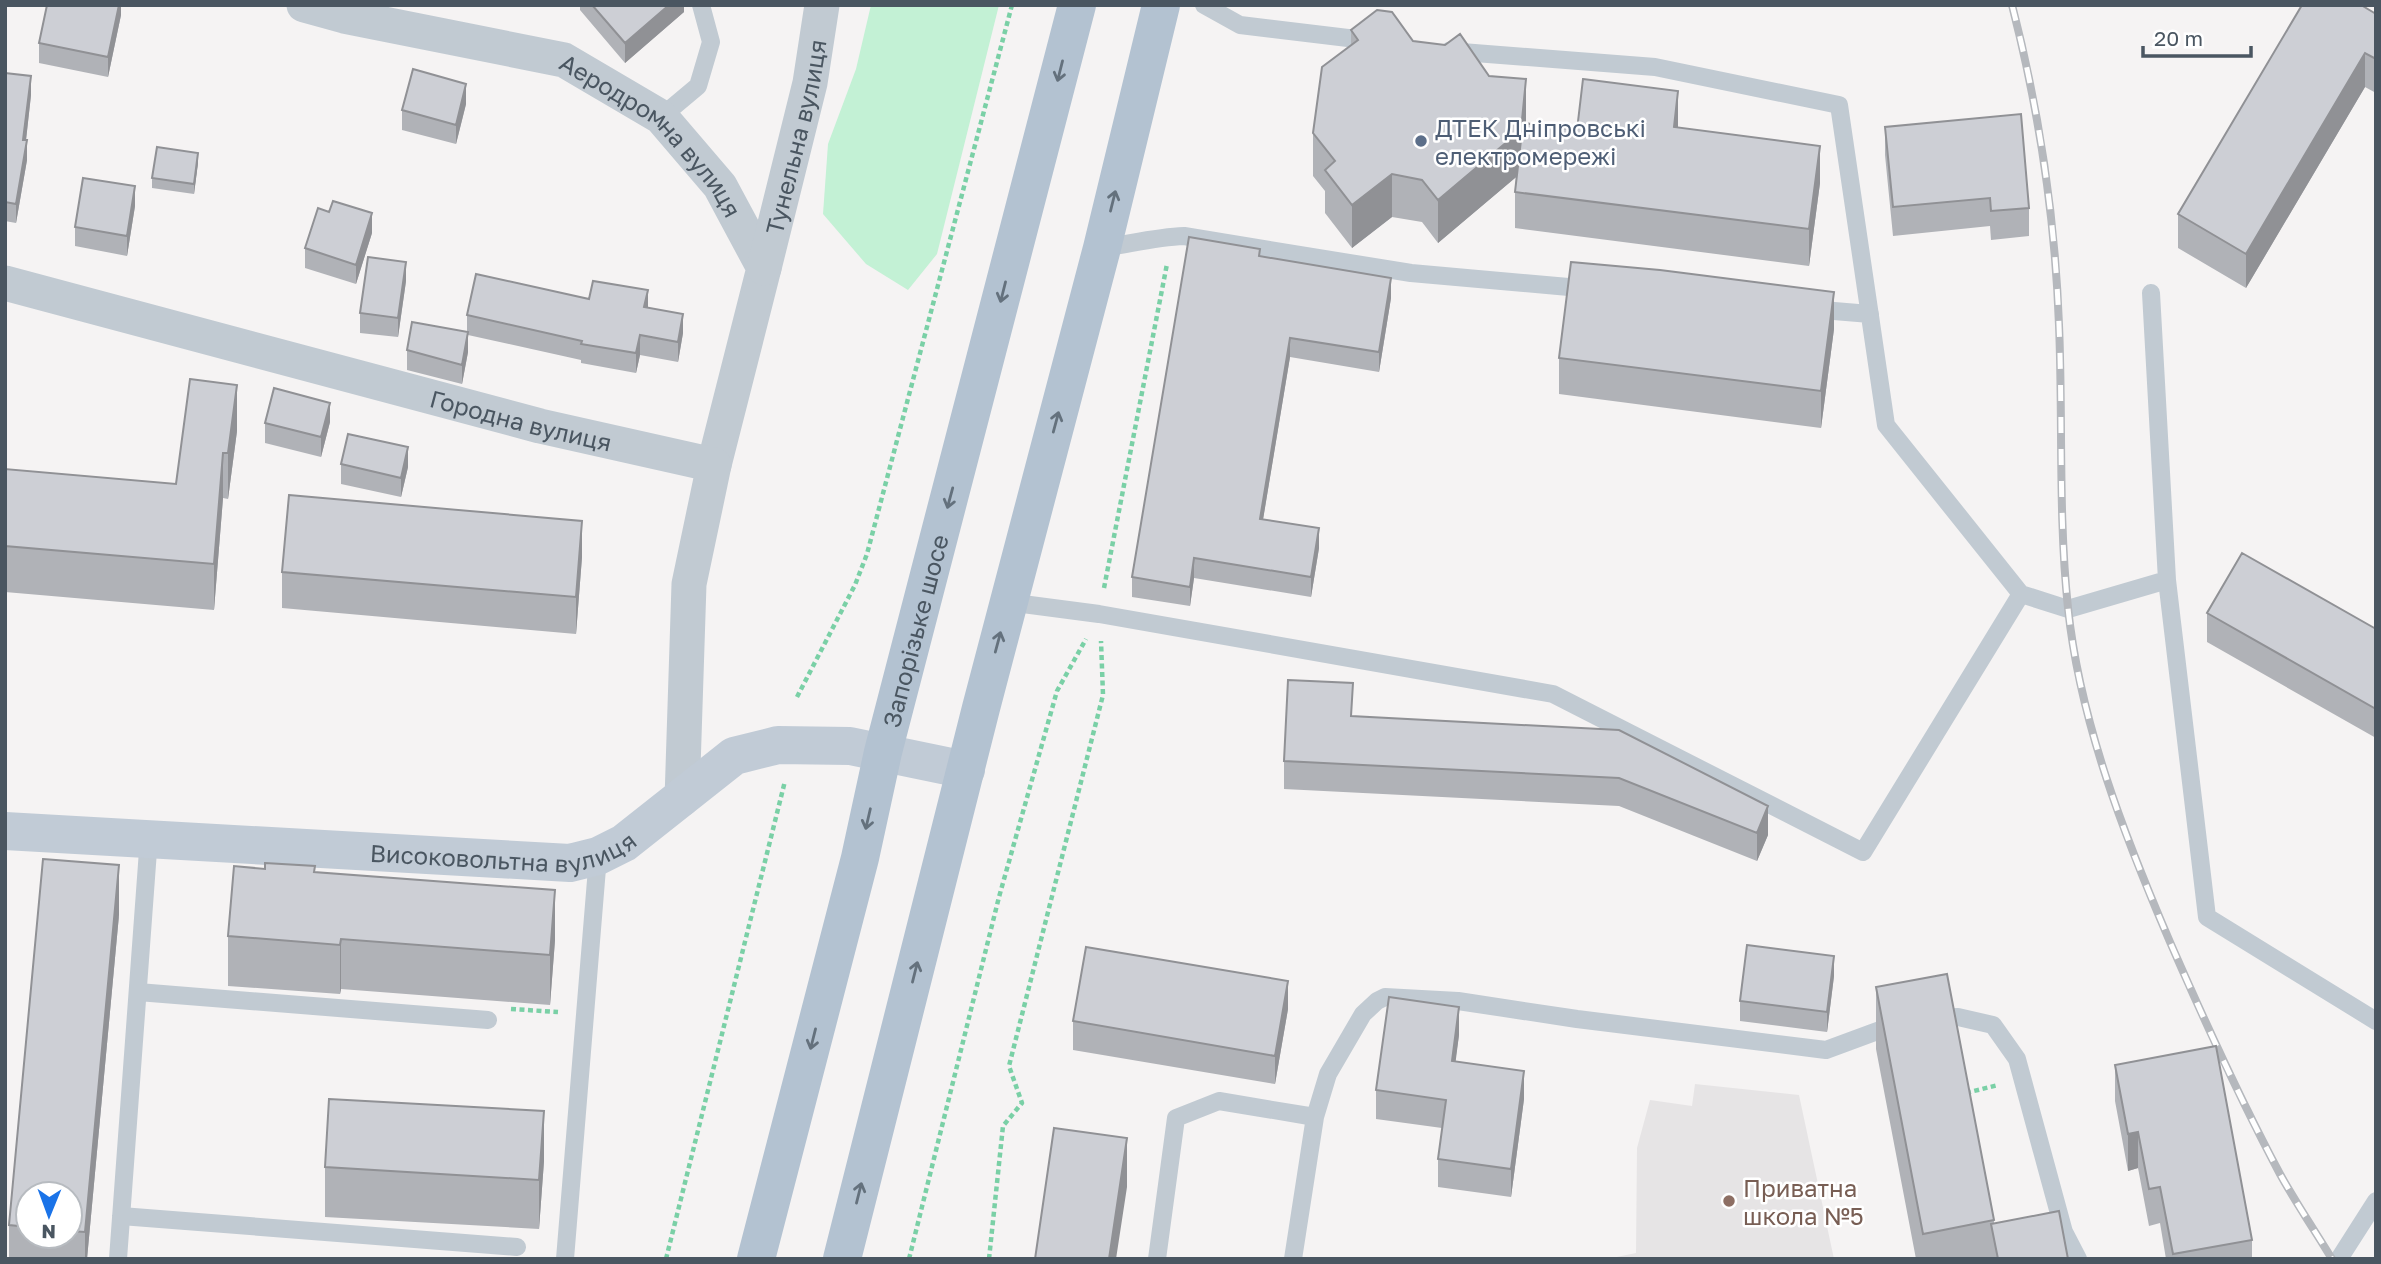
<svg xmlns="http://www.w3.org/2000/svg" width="2381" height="1264" font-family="'Golos Text',sans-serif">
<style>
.education{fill:#e6e4e5}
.green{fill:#c3f1d5}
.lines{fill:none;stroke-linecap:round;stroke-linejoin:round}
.path{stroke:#7ad0a6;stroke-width:4.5;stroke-dasharray:5 3.5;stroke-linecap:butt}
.lane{stroke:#c1cad2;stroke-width:18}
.street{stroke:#c1cad2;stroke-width:35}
.secondary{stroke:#c1cbd6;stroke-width:38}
.primary{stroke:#b3c2d1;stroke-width:38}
.rail-casing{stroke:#b5b8bd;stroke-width:8}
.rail{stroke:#fff;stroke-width:5;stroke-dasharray:16;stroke-linecap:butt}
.wall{fill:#b0b2b7;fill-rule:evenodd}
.shaded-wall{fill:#909195}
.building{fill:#cdcfd5;stroke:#909195;stroke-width:2}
.oneway{stroke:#64717d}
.service-dot{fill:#5c6f8a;stroke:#fff;stroke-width:2.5}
.education-dot{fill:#8d6e63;stroke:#fff;stroke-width:2.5}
.labels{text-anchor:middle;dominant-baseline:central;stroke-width:5;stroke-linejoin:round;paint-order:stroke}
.service-label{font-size:24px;fill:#4e5e75;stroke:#fff;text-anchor:start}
.street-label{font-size:24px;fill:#4a5661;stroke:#fff}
.education-label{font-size:24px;fill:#785e54;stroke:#fff;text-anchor:start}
</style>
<rect width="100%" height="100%" fill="#f5f3f3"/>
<path class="education" d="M 1695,1084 L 1799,1095 L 1834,1259 L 1607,1259 L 1636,1253 L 1637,1148 L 1650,1100 L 1692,1106 Z"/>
<path class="green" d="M 871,5 L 999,5 L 937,254 L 908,290 L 866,264 L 823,214 L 828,144 L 856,69 Z"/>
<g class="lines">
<path class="path" d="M 1104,588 L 1167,264
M 797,697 L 855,585 L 867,554 L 1012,5
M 511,1009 L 558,1012
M 1966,1093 L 1998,1085
M 666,1259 L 785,781
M 909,1259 L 999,897 L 1057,691 L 1086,639
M 989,1259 L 1003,1126 L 1022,1103 L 1009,1066 L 1103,695 L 1101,641"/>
<path class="lane" d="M 1204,5 L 1240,25 L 1373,41
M 661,117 L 698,86 L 711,42 L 701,5
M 1102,248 C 1130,244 1156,237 1184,236 L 1411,273 L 1591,289
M 1810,309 L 1870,314
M 2167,580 L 2207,917 L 2376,1021
M 2021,594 L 2068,609 L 2167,580 L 2151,293
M 1008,602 L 1099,614 L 1553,694 L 1863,852 L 2021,594 L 1886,425 L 1839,105 L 1655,67 L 1449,51
M 138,992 L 488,1020
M 1933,1018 L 1958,1017 L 1993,1025 L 2017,1059 L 2064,1232 L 2078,1259
M 121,1216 L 517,1247
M 118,1259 L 149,837
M 565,1259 L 598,856
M 1157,1259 L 1176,1118 L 1219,1101 L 1315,1117
M 1293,1259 L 1315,1117 L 1328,1074 L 1363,1014 L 1377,1001 L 1385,997 L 1458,1001 L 1577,1019 L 1826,1050 L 1899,1023
M 2339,1259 L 2376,1201"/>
<g class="street">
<path id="s1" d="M 304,5 L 344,16 L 564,60 L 661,117 L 720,186 L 764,268 L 714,465"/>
<path id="s2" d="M 764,268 L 810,83 L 822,5"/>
<path id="s3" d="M 5,283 L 540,426 L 714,465 L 689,584 L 682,799"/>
</g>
<path class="secondary" id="s4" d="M 5,831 L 570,863 L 598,856 L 624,843 L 734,756 L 778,745 L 850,746 L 966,770"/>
<g class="primary">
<path id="s5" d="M 756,1259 L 860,858 L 883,752 L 1077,5"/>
<path d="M 842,1259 L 981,708 L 1102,248 L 1161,5"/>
</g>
<g class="rail-casing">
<path id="rail" d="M 2012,5 C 2039,110 2055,217 2059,325 C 2063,419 2058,514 2068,608 C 2080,723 2125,837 2170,942 C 2204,1020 2240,1099 2280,1174 C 2296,1203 2315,1231 2332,1259"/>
</g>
<use href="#rail" class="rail"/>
</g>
<path class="wall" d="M 121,5 L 121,15 L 108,77 L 39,63 L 39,43 Z
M 580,5 L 684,5 L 684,12 L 625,63 L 580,10 Z
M 2376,14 L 2376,93 L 2365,87 L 2246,288 L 2178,248 L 2178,214 Z
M 1351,30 L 1413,41 L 1489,76 L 1526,123 L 1577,130 L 1678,128 L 1820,183 L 1809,266 L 1515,228 L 1515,192 L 1516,177 L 1438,243 L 1422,222 L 1392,217 L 1352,248 L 1325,213 L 1325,191 L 1313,176 L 1313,133 L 1351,45 Z
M 5,73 L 31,95 L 26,140 L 27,160 L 16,223 L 5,221 Z
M 466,104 L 456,144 L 402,130 L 402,110 Z
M 1885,127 L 2029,208 L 2029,236 L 1991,240 L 1990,226 L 1893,236 L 1885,155 Z
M 198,163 L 194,194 L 152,188 L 152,178 Z
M 135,206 L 127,256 L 75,246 L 75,227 Z
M 372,233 L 356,284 L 305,268 L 305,248 Z
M 1260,256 L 1391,298 L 1379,372 L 1290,357 L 1263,519 L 1319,548 L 1311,597 L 1194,578 L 1190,606 L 1132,597 L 1132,577 Z
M 406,281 L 398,337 L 360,333 L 360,313 Z
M 589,299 L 648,308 L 683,333 L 678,362 L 640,355 L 636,373 L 581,363 L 581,360 L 468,335 L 468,352 L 462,384 L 407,370 L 407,350 L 467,332 L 467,315 Z
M 1834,329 L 1821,428 L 1559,394 L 1559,358 Z
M 330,422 L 321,457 L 265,443 L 265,423 Z
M 237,431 L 228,499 L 223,498 L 214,610 L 5,592 L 5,469 L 176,484 Z
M 341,464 L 408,467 L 401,497 L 341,484 Z
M 582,557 L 576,634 L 282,608 L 282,572 Z
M 2207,613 L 2376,629 L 2376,738 L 2207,642 Z
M 1352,716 L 1619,730 L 1768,835 L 1757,861 L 1619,806 L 1284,789 L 1284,761 Z
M 315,872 L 555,940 L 550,1005 L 341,989 L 340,994 L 228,986 L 228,936 Z
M 119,915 L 87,1259 L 9,1259 L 9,1225 ZM 28,1194 L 70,1194 L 70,1236 L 28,1236 Z
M 1834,976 L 1827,1032 L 1740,1021 L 1740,1001 Z
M 1876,987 L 1994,1220 L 1994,1223 L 2068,1259 L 1916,1259 L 1876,1049 Z
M 1288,1009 L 1275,1084 L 1073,1050 L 1073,1021 Z
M 1459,1035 L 1455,1062 L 1524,1099 L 1511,1197 L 1438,1187 L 1438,1159 L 1442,1128 L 1376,1119 L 1376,1090 Z
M 2115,1065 L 2252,1240 L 2252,1259 L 2166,1259 L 2160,1223 L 2149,1226 L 2138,1168 L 2128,1171 L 2115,1101 Z
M 544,1161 L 539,1229 L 325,1217 L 325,1167 Z"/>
<path class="shaded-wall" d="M 119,5 L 121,5 L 121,15 L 108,77 L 108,57 Z
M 669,5 L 684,5 L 684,12 L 625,63 L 625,43 Z
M 2365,53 L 2365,87 L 2246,288 L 2246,254 Z
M 31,76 L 31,95 L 24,158 L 27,140 L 27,160 L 16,223 L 16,204 Z
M 1526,79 L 1526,122 L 1521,173 L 1438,243 L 1438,200 Z
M 466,84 L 466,104 L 456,144 L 456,125 Z
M 1678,91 L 1678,127 L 1674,164 L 1674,127 Z
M 1820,146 L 1820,183 L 1809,266 L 1809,229 Z
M 198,153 L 198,163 L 194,194 L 194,184 Z
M 1392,174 L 1392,217 L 1352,248 L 1352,205 Z
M 135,186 L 135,206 L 127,256 L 127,236 Z
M 372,213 L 372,233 L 356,284 L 356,265 Z
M 406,262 L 406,281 L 398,337 L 398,318 Z
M 1391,278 L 1391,298 L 1379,372 L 1379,352 Z
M 648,290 L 648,310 L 644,307 Z
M 1834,292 L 1834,329 L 1821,428 L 1821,391 Z
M 683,314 L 683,333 L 678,362 L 678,342 Z
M 468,332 L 468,352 L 462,384 L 462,365 Z
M 640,335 L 640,355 L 636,373 L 636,353 Z
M 1290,338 L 1290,357 L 1260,538 L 1260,519 Z
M 237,385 L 237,431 L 228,499 L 228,453 Z
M 330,403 L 330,422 L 321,457 L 321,437 Z
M 408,447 L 408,467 L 401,497 L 401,478 Z
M 223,453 L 223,498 L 214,610 L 214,564 Z
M 582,521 L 582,557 L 576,634 L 576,597 Z
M 1319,528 L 1319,548 L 1311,597 L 1311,577 Z
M 1194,558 L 1194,578 L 1190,606 L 1190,587 Z
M 1768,806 L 1768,835 L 1757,861 L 1757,833 Z
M 119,865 L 119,915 L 87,1259 L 85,1259 L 85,1232 Z
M 555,890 L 555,940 L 550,1005 L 550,955 Z
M 341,939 L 341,989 L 340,994 L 340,945 Z
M 1834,956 L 1834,976 L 1827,1032 L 1827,1012 Z
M 1288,981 L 1288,1009 L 1275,1084 L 1275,1056 Z
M 1459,1007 L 1459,1035 L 1452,1090 L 1452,1061 Z
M 1524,1071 L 1524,1099 L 1511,1197 L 1511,1169 Z
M 544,1111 L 544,1161 L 539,1229 L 539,1180 Z
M 2138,1132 L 2138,1168 L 2128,1171 L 2128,1134 Z
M 1127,1138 L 1127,1187 L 1116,1259 L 1109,1259 Z"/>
<path class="building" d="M 47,5 L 119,5 L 108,57 L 39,43 Z
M 592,5 L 669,5 L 625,43 Z
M 2302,5 L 2361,5 L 2376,14 L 2376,59 L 2365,53 L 2246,254 L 2178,214 Z
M 1377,10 L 1392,12 L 1413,41 L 1445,45 L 1460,34 L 1489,76 L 1526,79 L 1521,130 L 1438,200 L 1422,180 L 1392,174 L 1352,205 L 1325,170 L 1335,161 L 1313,133 L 1322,67 L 1358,40 L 1351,30 Z
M 413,69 L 466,84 L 456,125 L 402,110 Z
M 5,73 L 31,76 L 23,140 L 27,140 L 16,204 L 5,202 Z
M 1583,79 L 1678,91 L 1674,127 L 1820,146 L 1809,229 L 1515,192 L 1523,123 L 1577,130 Z
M 2021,114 L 2029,208 L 1991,211 L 1990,198 L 1893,207 L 1885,127 Z
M 157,147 L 198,153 L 194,184 L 152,178 Z
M 83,178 L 135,186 L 127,236 L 75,227 Z
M 333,201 L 372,213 L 356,265 L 305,248 L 318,208 L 329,212 Z
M 1189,237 L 1260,249 L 1259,256 L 1391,278 L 1379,352 L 1290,338 L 1260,519 L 1319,528 L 1311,577 L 1194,558 L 1190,587 L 1132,577 Z
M 368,257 L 406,262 L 398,318 L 360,313 Z
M 1571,262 L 1660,270 L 1834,292 L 1821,391 L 1559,358 Z
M 476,274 L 589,299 L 593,281 L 648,290 L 644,307 L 683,314 L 678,342 L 640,335 L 636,353 L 581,344 L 582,341 L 467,315 Z
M 412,322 L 468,332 L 462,365 L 407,350 Z
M 190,379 L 237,385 L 228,453 L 223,453 L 214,564 L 5,546 L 5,469 L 176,484 Z
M 274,388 L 330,403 L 321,437 L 265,423 Z
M 348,434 L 408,447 L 401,478 L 341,464 Z
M 289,495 L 582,521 L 576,597 L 282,572 Z
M 2242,553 L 2376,629 L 2376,709 L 2207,613 Z
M 1288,680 L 1353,683 L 1351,716 L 1619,730 L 1768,806 L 1757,833 L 1619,778 L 1284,761 Z
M 43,859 L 119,865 L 85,1232 L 70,1231 L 70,1194 L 28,1194 L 28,1227 L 9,1225 Z
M 265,863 L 315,866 L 314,872 L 555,890 L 550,955 L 341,939 L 340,945 L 228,936 L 234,866 L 265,869 Z
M 1747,945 L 1834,956 L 1827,1012 L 1740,1001 Z
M 1086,947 L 1288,981 L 1275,1056 L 1073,1021 Z
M 1947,974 L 1994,1220 L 1923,1234 L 1876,987 Z
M 1389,997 L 1459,1007 L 1452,1061 L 1524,1071 L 1511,1169 L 1438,1159 L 1446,1100 L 1376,1090 Z
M 2216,1046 L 2252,1240 L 2173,1254 L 2160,1187 L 2149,1189 L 2138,1132 L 2128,1134 L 2115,1065 Z
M 329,1099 L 544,1111 L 539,1180 L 325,1167 Z
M 1054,1128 L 1127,1138 L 1109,1259 L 1035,1259 Z
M 2059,1211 L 2068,1259 L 1998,1259 L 1991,1224 Z"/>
<defs><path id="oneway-shaft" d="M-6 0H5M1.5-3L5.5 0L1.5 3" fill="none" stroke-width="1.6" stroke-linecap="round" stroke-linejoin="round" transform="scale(1.75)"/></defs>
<g class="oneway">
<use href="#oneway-shaft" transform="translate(1060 71) rotate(104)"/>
<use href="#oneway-shaft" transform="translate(1113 201) rotate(-76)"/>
<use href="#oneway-shaft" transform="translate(1003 292) rotate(104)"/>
<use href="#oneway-shaft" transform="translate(1056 422) rotate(-75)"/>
<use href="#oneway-shaft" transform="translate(950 498) rotate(105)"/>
<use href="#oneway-shaft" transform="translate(998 642) rotate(-75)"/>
<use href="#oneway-shaft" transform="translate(868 819) rotate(103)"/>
<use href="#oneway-shaft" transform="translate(915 972) rotate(-76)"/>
<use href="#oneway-shaft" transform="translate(813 1039) rotate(104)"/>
<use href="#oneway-shaft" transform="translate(859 1193) rotate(-76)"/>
</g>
<circle class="service-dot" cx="1421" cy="141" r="7"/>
<circle class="education-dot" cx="1729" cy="1201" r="7"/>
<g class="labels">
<g class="service-label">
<text x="1435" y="127">ДТЕК Дніпровські<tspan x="1435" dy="28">електромережі</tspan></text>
</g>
<g class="street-label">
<text stroke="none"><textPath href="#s2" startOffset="135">Тунельна вулиця</textPath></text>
<text stroke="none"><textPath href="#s1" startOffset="383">Аеродромна вулиця</textPath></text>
<text stroke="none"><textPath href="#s3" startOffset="534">Городна вулиця</textPath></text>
<text stroke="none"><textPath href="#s5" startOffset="648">Запорізьке шосе</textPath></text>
<text stroke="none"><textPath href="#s4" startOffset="500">Високовольтна вулиця</textPath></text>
</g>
<g class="education-label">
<text x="1743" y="1187">Приватна<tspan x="1743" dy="28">школа №5</tspan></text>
</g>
</g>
<rect width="2381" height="1264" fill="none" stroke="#4a5661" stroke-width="14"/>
<g transform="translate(49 1215) rotate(181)"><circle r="33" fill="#ffffff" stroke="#b7bbc0" stroke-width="2"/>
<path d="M0-5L12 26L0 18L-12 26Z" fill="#1a73e8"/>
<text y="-10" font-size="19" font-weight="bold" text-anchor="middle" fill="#4a5661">N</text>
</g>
<path d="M2143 46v10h108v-10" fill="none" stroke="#4a5661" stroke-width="3.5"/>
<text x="2154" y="46" font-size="21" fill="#4a5661" stroke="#ffffff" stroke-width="5" paint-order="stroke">20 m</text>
</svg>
